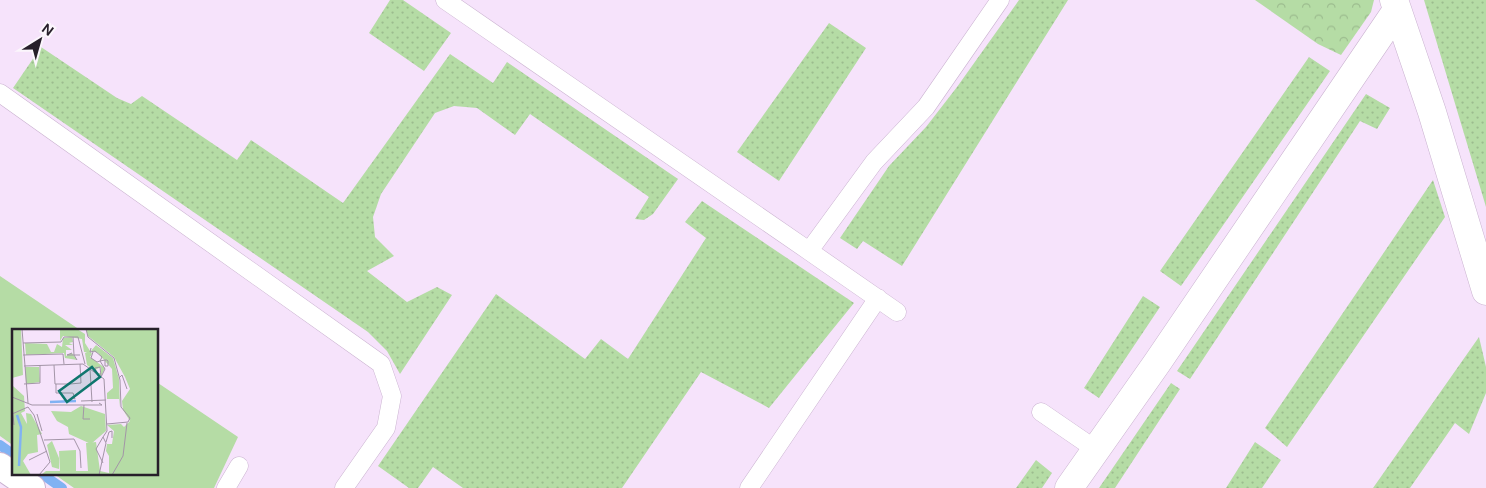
<svg xmlns="http://www.w3.org/2000/svg" width="1486" height="488" font-family="'DM Sans',sans-serif">
<style>
.grass{fill:url(#grass-dots)}
.forest{fill:url(#forest-crowns)}
.garden{fill:#b5dca5}
.lines{fill:none;stroke-linecap:round;stroke-linejoin:round}
.stream{stroke:#80b2f3;stroke-width:10}
.service-casing{stroke:#cab3d0;stroke-width:19}
.pedestrian-casing{stroke:#cab3d0;stroke-width:28}
.minor-casing{stroke:#cab3d0;stroke-width:29}
.service{stroke:#fff;stroke-width:18}
.pedestrian{stroke:#fff;stroke-width:26}
.minor{stroke:#fff;stroke-width:28}
.inset-river{fill:none;stroke:#80b2f3;stroke-width:2.5}
.inset-road{fill:none;stroke:#a395a7;stroke-width:1}
.view{fill:#0f766e;fill-opacity:0.15;stroke:#0f766e;stroke-width:2.5}
.inset-edge{fill:none;stroke:#271f2a;stroke-width:2.5}
</style>
<defs>
<pattern id="grass-dots" width="8" height="8" patternUnits="userSpaceOnUse" patternTransform="scale(1.25)"><rect width="8" height="8" fill="#b5dca5"/><path d="M2 2h.1M6 6h.1" fill="none" stroke="#9cbc8e" stroke-width="1.8" stroke-linecap="round"/></pattern>
<pattern id="forest-crowns" width="20" height="18" patternUnits="userSpaceOnUse" patternTransform="scale(1.25)"><rect width="20" height="18" fill="#b5dca5"/><path d="M2 6a3 3 0 1 1 6 0M12 15a3 3 0 1 1 6 0" fill="none" stroke="#9cbc8e"/></pattern>
</defs>
<rect width="100%" height="100%" fill="#f6e3fb"/>
<path class="grass" d="M 390,0 L 403,0 L 451,33 L 424,71 L 369,33 Z
M 1019,0 L 1068,0 L 902,266 L 863,241 L 857,249 L 840,238 L 889,166 L 926,127 L 957,87 Z
M 1424,0 L 1486,0 L 1486,207 Z
M 829,23 L 866,48 L 779,181 L 737,152 Z
M 41,47 L 117,98 L 131,104 L 142,96 L 237,160 L 251,140 L 343,203 L 450,54 L 493,83 L 507,62 L 678,179 L 653,214 L 644,220 L 635,219 L 649,197 L 530,114 L 515,135 L 477,108 L 454,106 L 435,113 L 381,194 L 373,217 L 375,237 L 394,256 L 367,271 L 407,302 L 437,287 L 452,295 L 400,374 L 387,351 L 368,332 L 13,88 Z
M 1309,57 L 1330,71 L 1181,286 L 1160,271 Z
M 1366,94 L 1390,108 L 1377,129 L 1360,121 L 1190,379 L 1177,371 Z
M 1433,180 L 1445,217 L 1287,447 L 1265,428 Z
M 702,201 L 854,303 L 769,408 L 701,372 L 622,488 L 463,488 L 433,467 L 418,488 L 409,488 L 378,466 L 496,294 L 585,359 L 601,339 L 628,359 L 706,238 L 685,222 Z
M 1143,296 L 1160,307 L 1099,398 L 1084,388 Z
M 1479,337 L 1486,367 L 1486,393 L 1469,434 L 1455,423 L 1410,488 L 1373,488 Z
M 1171,383 L 1180,389 L 1115,488 L 1099,488 Z
M 1255,442 L 1281,460 L 1262,488 L 1226,488 Z
M 1036,460 L 1052,473 L 1042,488 L 1016,488 Z"/>
<path class="forest" d="M 1255,0 L 1374,0 L 1371,12 L 1341,55 L 1318,44 Z"/>
<path class="garden" d="M 0,276 L 80,330 L 14,330 L 14,446 L 0,436 Z
M 158,383 L 238,437 L 214,488 L 74,488 L 54,474 L 158,474 Z"/>
<g class="lines">
<path class="stream" d="M 0,445 L 14,455
M 42,474 L 62,488"/>
<g class="service-casing">
<path id="service" d="M 445,0 L 809,251 L 874,162 L 926,107 L 1000,0
M 0,93 L 381,364 L 392,396 L 386,428 L 344,488
M 809,251 L 897,312
M 1041,412 L 1095,449
M 226,488 L 239,466
M 749,488 L 878,298"/>
</g>
<g class="pedestrian-casing">
<path id="pedestrian" d="M 0,466 L 32,488"/>
</g>
<g class="minor-casing">
<path id="minor" d="M 1394,0 L 1432,112 L 1486,291
M 1069,488 L 1157,363 L 1397,10"/>
</g>
<use href="#service" class="service"/>
<use href="#pedestrian" class="pedestrian"/>
<use href="#minor" class="minor"/>
</g>
<g transform="translate(12 329)">
<rect width="146" height="146" fill="#f6e3fb"/>
<path d="M 48,0 L 65,0 L 73,5 L 73,14 L 80,25 L 78,28 L 93,39 L 89,47 L 86,44 L 89,44 L 89,38 L 83,41 L 85,44 L 75,36 L 73,24 L 75,23 L 72,23 L 70,10 L 51,7 L 48,12 ZM 60,8 L 61,13 L 57,14 L 61,16 L 53,16 L 60,21 L 54,21 L 54,27 L 60,24 L 65,31 L 53,29 L 52,24 L 14,26 L 13,14 L 35,15 L 39,23 L 42,23 L 45,15 L 50,18 L 51,9 ZM 84,16 L 101,29 L 107,50 L 108,78 L 107,70 L 95,70 L 95,64 L 101,59 L 100,40 L 86,24 L 79,22 ZM 13,38 L 27,38 L 28,53 L 14,55 ZM 69,77 L 93,85 L 94,102 L 79,115 L 57,105 L 56,98 L 45,92 L 39,82 L 59,83 Z" fill="#b5dca5"/>
<path d="M 0,0 L 9,0 L 11,46 L 0,49 L 1,57 L 12,67 L 13,82 L 9,84 L 15,95 L 14,84 L 19,85 L 30,105 L 25,106 L 26,123 L 16,125 L 11,132 L 19,146 L 0,146 ZM 74,0 L 146,0 L 146,146 L 29,146 L 34,142 L 76,142 L 74,114 L 84,113 L 88,142 L 97,144 L 97,127 L 94,122 L 95,115 L 100,115 L 102,102 L 95,96 L 109,95 L 112,98 L 118,92 L 111,81 L 110,72 L 118,60 L 113,48 L 102,28 L 76,7 ZM 40,112 L 47,129 L 47,140 L 40,138 L 35,116 Z" fill="#b5dca5"/>
<path d="M 64,121 L 64,142 L 48,143 L 47,122 Z" fill="#b5dca5"/>
<path class="inset-river" d="M 38,73 L 64,72M 5,86 L 9,98 L 7,137"/>
<path class="inset-road" d="M 10,0 L 16,74M 74,0 L 76,8 L 102,29 L 108,51 L 109,78 L 118,89 L 116,93 L 95,95M 61,8 L 62,26 L 65,31M 11,14 L 49,13 L 52,8 L 66,8 L 73,35M 79,19 L 78,23 L 83,22 L 90,28 L 88,32 L 93,40 L 89,48M 81,23 L 79,29 L 85,33 L 88,32 L 93,31 L 95,31 L 96,32 L 96,37 L 93,37 L 93,31M 60,24 L 55,26 L 68,26M 11,26 L 51,25 L 52,35M 42,36 L 43,55 L 58,55 L 69,54 L 68,35M 12,37 L 71,35 L 92,50 L 95,102 L 91,108 L 94,114 L 87,146M 78,40 L 80,73M 84,42 L 83,39 L 88,38 L 89,47M 107,49 L 110,46 L 115,60M 12,55 L 28,54 L 28,36M 44,55 L 44,64 L 61,64 L 63,70 L 60,68M 0,68 L 20,76 L 90,76 L 87,74M 69,72 L 94,71M 0,76 L 2,96M 72,76 L 71,90 L 78,90M 0,85 L 16,78 L 22,86 L 38,133 L 27,146M 25,85 L 30,102M 91,108 L 84,120 L 91,134M 32,111 L 62,110 L 68,122 L 69,139M 94,113 L 97,103 L 100,102 L 100,109M 17,131 L 35,122M 100,146 L 111,127 L 115,94"/>
<path class="view" d="M 80,38 L 88,48 L 55,73 L 47,62 Z"/>
<rect width="146" height="146" class="inset-edge"/>
</g>
<g transform="translate(40 40) rotate(37)" stroke="#fbf6fc" stroke-width="4" paint-order="stroke">
<path d="M0-4L9 19L0 12L-9 19Z" fill="#271f2a"/>
<text y="-8" font-size="14" font-weight="bold" text-anchor="middle" fill="#271f2a">N</text>
</g>
</svg>
